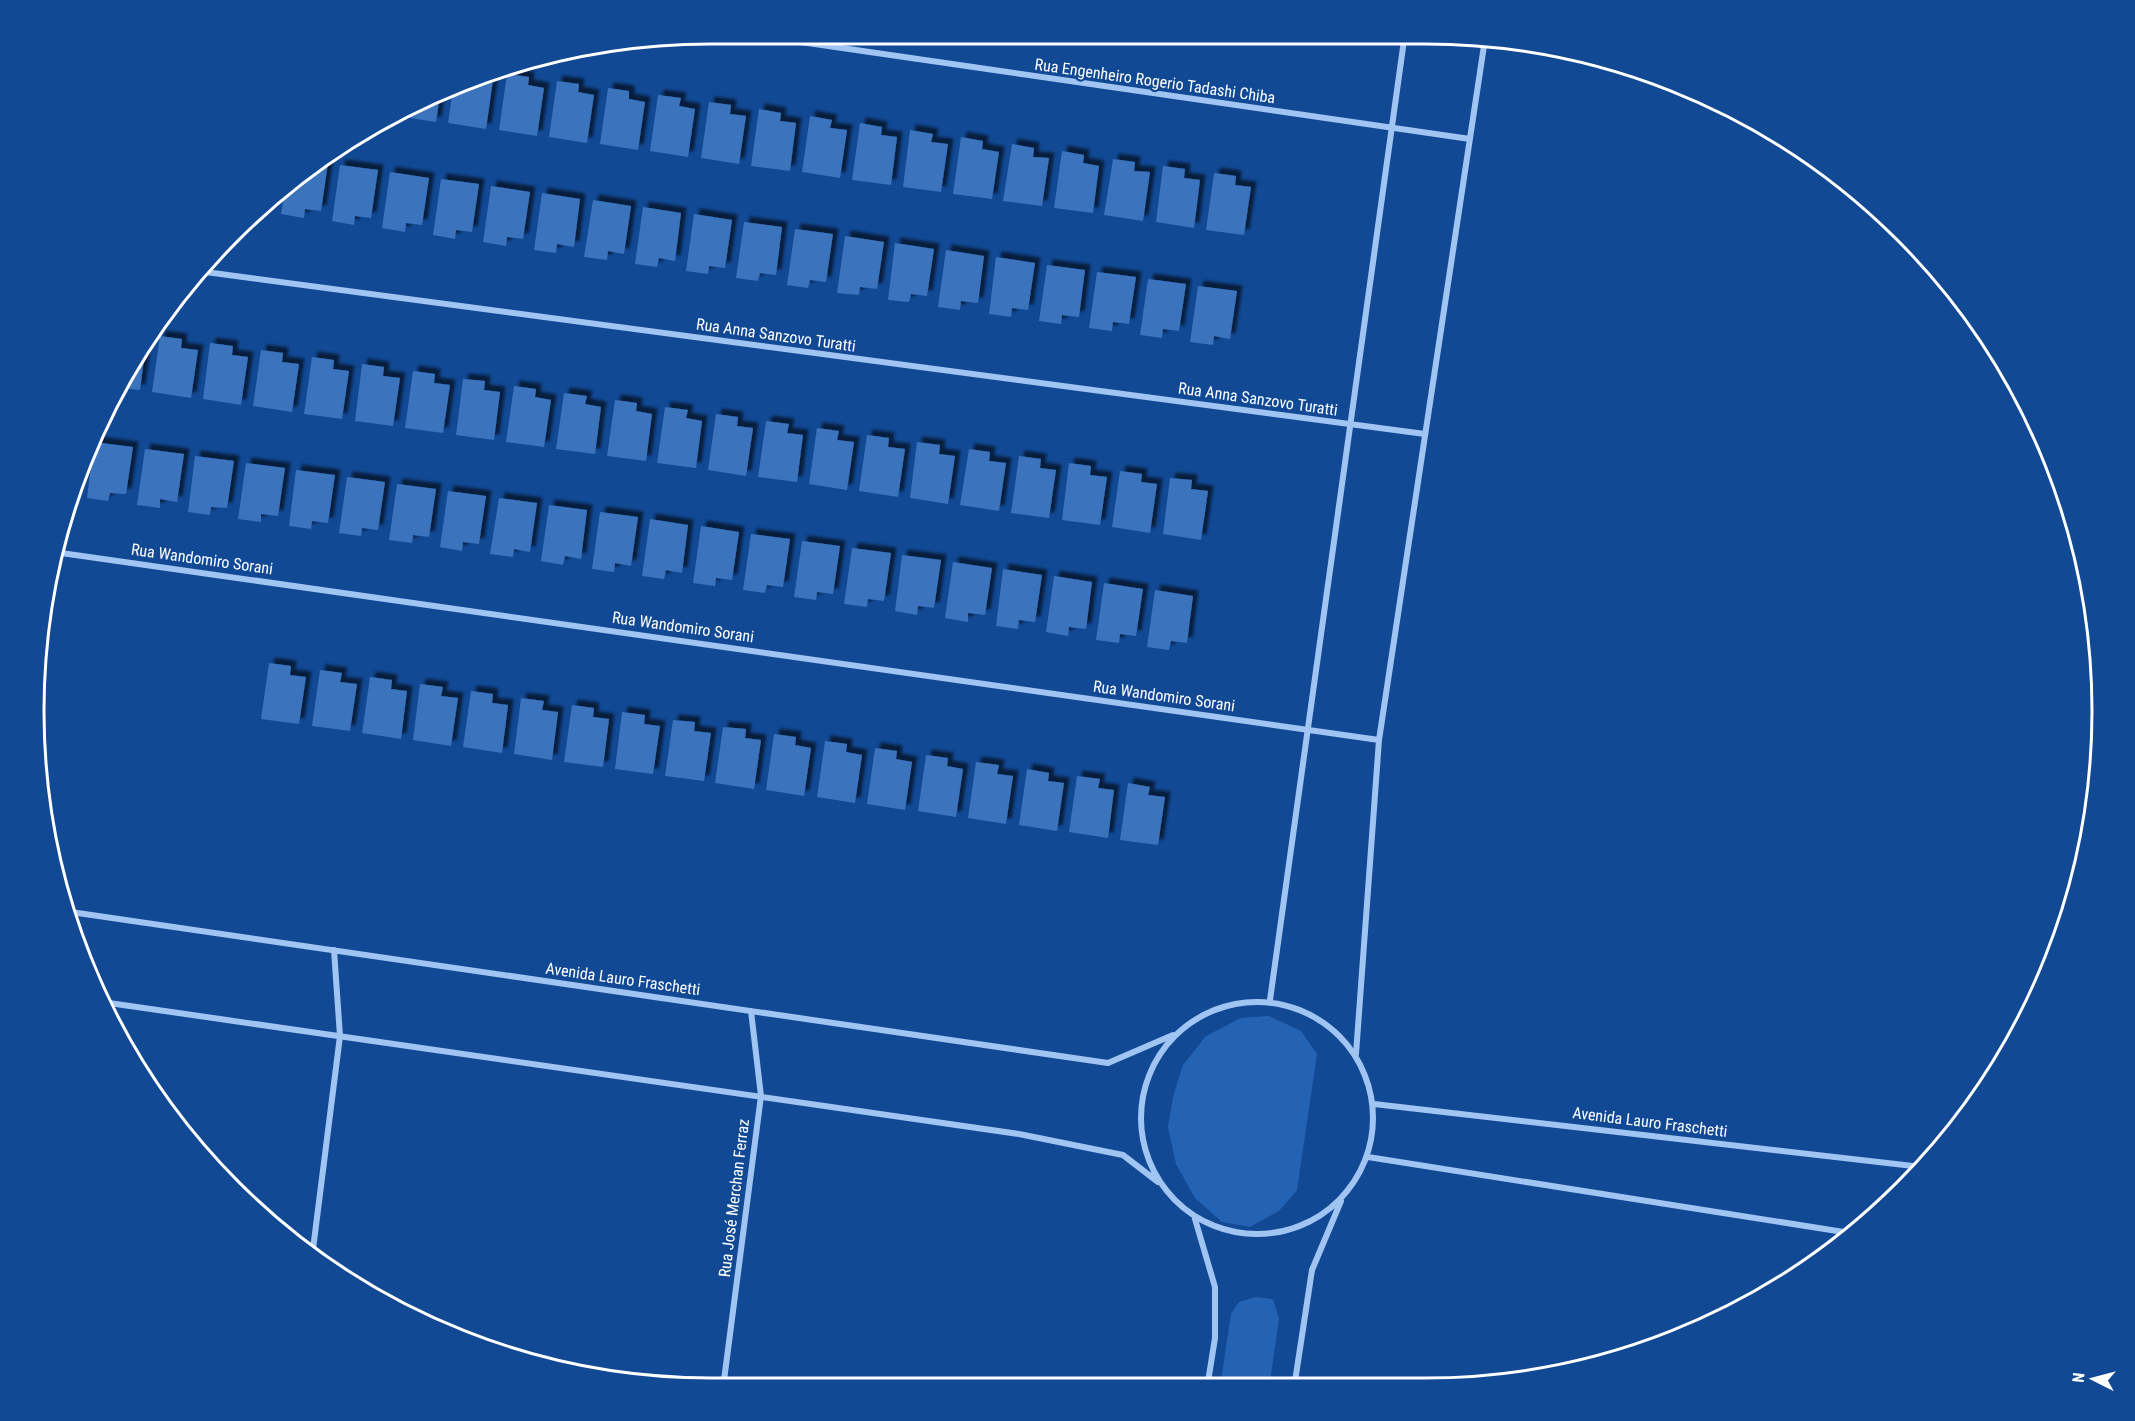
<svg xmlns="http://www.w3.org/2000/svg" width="2135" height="1421" font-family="'Roboto Condensed',sans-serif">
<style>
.green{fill:#2463b4}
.building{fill:#3a73bd;filter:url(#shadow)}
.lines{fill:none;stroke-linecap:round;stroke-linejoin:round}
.minor{stroke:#a0c5f3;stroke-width:6}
.labels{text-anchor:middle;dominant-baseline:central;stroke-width:4.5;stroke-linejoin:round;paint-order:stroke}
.street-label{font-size:16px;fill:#fff;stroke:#114995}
.rim{fill:none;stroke:#fff;stroke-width:3}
</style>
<defs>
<filter id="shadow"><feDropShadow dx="5.5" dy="-5.5" stdDeviation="1.5" flood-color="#0009"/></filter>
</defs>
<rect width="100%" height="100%" fill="#114995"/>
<path class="green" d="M 1269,1016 L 1301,1031 L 1317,1054 L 1297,1190 L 1279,1211 L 1250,1227 L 1222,1222 L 1195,1198 L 1176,1164 L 1168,1127 L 1173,1097 L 1183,1065 L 1206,1036 L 1241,1018 Z
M 1256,1297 L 1273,1299 L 1279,1319 L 1269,1388 L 1220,1388 L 1231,1314 L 1239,1302 Z"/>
<path class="building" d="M 1234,34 L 1257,34 L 1255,43 L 1233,40 Z
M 507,74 L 529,77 L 528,85 L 544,88 L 537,136 L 499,130 Z
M 477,77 L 493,80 L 486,129 L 448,123 L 453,89 Z
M 557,81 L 579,84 L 578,92 L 594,95 L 587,143 L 549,137 Z
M 608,88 L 629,91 L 629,99 L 645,102 L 638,150 L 600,144 Z
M 440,95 L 436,122 L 398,116 Z
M 658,95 L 681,98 L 679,106 L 695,109 L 688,157 L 650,151 Z
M 709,102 L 731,105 L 730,114 L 746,116 L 739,164 L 701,158 Z
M 759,109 L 781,113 L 780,121 L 796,123 L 790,171 L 751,166 Z
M 810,116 L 832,120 L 830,128 L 847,130 L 840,178 L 802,172 Z
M 860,123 L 882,127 L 881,135 L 897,137 L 891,185 L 852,180 Z
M 910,130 L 933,134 L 931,142 L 948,144 L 941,192 L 903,187 Z
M 961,137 L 983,141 L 982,149 L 999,152 L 992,199 L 953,194 Z
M 1012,144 L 1034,148 L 1033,157 L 1049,158 L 1042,206 L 1003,201 Z
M 1062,151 L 1084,155 L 1083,163 L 1099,166 L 1093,213 L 1054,208 Z
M 1113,159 L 1135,162 L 1134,171 L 1150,172 L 1143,221 L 1104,215 Z
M 316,161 L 328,163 L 321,211 L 305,209 L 304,218 L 281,214 L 286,184 Z
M 340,165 L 378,170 L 371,218 L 355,216 L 354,225 L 332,221 Z
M 1163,166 L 1185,169 L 1184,178 L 1200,180 L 1194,228 L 1156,222 Z
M 390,172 L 429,178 L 422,225 L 406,223 L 405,232 L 382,228 Z
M 1214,173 L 1236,176 L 1235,185 L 1251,187 L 1244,235 L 1206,230 Z
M 441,179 L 479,184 L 472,232 L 456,230 L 455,239 L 433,235 Z
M 491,186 L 530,192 L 523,239 L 507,237 L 506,246 L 483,242 Z
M 542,193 L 580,199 L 574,247 L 557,244 L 556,253 L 534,250 Z
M 593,200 L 631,206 L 624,254 L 608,251 L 607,260 L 584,257 Z
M 643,207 L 681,213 L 675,261 L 659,258 L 657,267 L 635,264 Z
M 694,214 L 732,220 L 725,268 L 709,266 L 708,274 L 686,271 Z
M 744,222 L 782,227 L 776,275 L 760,273 L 758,281 L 736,278 Z
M 795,229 L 833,234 L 826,282 L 810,280 L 808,288 L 787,285 Z
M 845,236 L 884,242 L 877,289 L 860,287 L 859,295 L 837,293 Z
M 895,243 L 934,249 L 927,296 L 911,294 L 909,302 L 888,300 Z
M 946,250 L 984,256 L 978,303 L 961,301 L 960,310 L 938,307 Z
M 996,257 L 1035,263 L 1028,310 L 1012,308 L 1011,317 L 989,314 Z
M 1047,265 L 1085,270 L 1079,317 L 1062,315 L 1061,324 L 1039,321 Z
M 1097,272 L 1136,277 L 1129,324 L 1113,322 L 1112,331 L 1089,328 Z
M 1148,279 L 1186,284 L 1179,331 L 1163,329 L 1162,338 L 1140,335 Z
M 1198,286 L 1237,291 L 1230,339 L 1214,336 L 1213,345 L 1190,342 Z
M 160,336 L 182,339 L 181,348 L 198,350 L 191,398 L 152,392 Z
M 210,343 L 233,346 L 232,355 L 248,357 L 241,405 L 203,399 Z
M 146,344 L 140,390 L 121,388 Z
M 261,350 L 283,353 L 282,362 L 299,364 L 292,412 L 253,406 Z
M 312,357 L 334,360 L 333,369 L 349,371 L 342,419 L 304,414 Z
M 362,364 L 384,367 L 383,376 L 400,378 L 393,426 L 355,421 Z
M 413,371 L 435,374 L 434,383 L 450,385 L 443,433 L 405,428 Z
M 463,379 L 485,381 L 484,390 L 500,392 L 494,440 L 456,435 Z
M 514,386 L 536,389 L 535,397 L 551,400 L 544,447 L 506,442 Z
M 564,393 L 587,396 L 585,404 L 601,407 L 595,454 L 556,449 Z
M 615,400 L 637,403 L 636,411 L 652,414 L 646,461 L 607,456 Z
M 665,407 L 688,410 L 686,418 L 702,421 L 696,468 L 657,463 Z
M 716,414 L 738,417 L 737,426 L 753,428 L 746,476 L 708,470 Z
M 766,421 L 789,424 L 787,433 L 803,435 L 797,482 L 758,477 Z
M 817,428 L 839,431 L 837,440 L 854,442 L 847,490 L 809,484 Z
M 867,435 L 889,438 L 888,447 L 905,449 L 898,497 L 859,491 Z
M 94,442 L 133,447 L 126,494 L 110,493 L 108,501 L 87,498 Z
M 917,442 L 940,445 L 939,454 L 955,456 L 948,504 L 910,498 Z
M 145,449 L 184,454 L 177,502 L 160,499 L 160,508 L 137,505 Z
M 969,449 L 990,452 L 989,461 L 1006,463 L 999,511 L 960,505 Z
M 195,456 L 234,461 L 227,508 L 211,507 L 210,515 L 188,512 Z
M 1019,456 L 1041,459 L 1040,468 L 1056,470 L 1049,518 L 1011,513 Z
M 246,463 L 285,468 L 278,516 L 261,514 L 261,522 L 238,519 Z
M 1069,463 L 1091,466 L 1090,475 L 1107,477 L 1100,525 L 1062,520 Z
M 296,470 L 335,475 L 328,523 L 312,521 L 311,529 L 289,526 Z
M 1120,471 L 1142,474 L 1141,482 L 1157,484 L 1150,533 L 1112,527 Z
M 347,477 L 385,482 L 378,530 L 362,528 L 361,536 L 339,533 Z
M 1170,478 L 1192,480 L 1191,489 L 1208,491 L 1201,540 L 1163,534 Z
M 397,484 L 436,489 L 429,537 L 413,535 L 412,543 L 389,540 Z
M 448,491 L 486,496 L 479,544 L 463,542 L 462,551 L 440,547 Z
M 499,498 L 537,503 L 530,552 L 514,549 L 513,557 L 490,554 Z
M 549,505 L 587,510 L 581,559 L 565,556 L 563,565 L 541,561 Z
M 600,512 L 638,517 L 631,566 L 615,563 L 614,572 L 592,569 Z
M 650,519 L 688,525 L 682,573 L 666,570 L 664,579 L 642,576 Z
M 701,526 L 739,532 L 732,580 L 716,578 L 715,586 L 693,583 Z
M 751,534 L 790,539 L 783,587 L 767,585 L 765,593 L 743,590 Z
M 802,541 L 840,546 L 833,594 L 817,592 L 816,600 L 794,597 Z
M 852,548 L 891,553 L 884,601 L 868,599 L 867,607 L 844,604 Z
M 902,555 L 941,560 L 934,608 L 918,606 L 917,615 L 895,611 Z
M 953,562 L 992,568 L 985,615 L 968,613 L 968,622 L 945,618 Z
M 1003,569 L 1042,575 L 1035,622 L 1019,620 L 1018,629 L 996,626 Z
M 1054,576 L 1092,582 L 1086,629 L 1069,627 L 1068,636 L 1046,632 Z
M 1104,583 L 1143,589 L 1136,636 L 1120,634 L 1119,643 L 1096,640 Z
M 1155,590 L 1193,596 L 1187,643 L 1171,641 L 1169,650 L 1147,647 Z
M 269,663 L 291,666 L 290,675 L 306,677 L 299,724 L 261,719 Z
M 320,670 L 342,673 L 340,682 L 357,684 L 350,731 L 312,726 Z
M 370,677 L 392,680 L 391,689 L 407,691 L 401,739 L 362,733 Z
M 420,684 L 443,687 L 441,696 L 458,698 L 451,746 L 413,740 Z
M 471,691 L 493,694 L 492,703 L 508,705 L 502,753 L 463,747 Z
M 521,698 L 544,701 L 542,710 L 558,712 L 552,760 L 514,754 Z
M 572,705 L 594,708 L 593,717 L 609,719 L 603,767 L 564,762 Z
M 622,712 L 645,715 L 644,724 L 660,726 L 653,774 L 615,769 Z
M 673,720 L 695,722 L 694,731 L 711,733 L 704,781 L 665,776 Z
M 723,727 L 746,729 L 745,738 L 761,740 L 754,789 L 715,783 Z
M 774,734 L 796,737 L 795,745 L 811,748 L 804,796 L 766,790 Z
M 825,741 L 847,744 L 846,752 L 862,755 L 855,803 L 817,797 Z
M 875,748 L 897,751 L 896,759 L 912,762 L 905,810 L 867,804 Z
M 926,755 L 948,758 L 947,766 L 963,769 L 956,817 L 918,811 Z
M 976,762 L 999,765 L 997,774 L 1013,776 L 1006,824 L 968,818 Z
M 1027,769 L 1049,773 L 1048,781 L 1064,783 L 1057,831 L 1019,825 Z
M 1077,776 L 1100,779 L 1098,788 L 1114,790 L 1108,838 L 1069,832 Z
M 1128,783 L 1150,787 L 1148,795 L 1165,797 L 1158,845 L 1120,840 Z"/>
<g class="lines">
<path class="minor" d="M 773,38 L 1470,139
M 198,271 L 1425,434
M 54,552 L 1379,740
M 64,911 L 1108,1063 L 1173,1035
M 1270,1000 L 1405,33
M1141 1118a116 116 0 1 1 232 0a116 116 0 1 1-232 0Z
M 102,1002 L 1019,1134 L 1123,1155 L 1158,1182
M 1356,1054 L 1379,740 L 1485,39
M 1374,1104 L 1922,1167
M 1368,1157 L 1850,1233
M 1195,1219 L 1215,1287 L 1215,1338 L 1207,1388
M 312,1257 L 340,1036 L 334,950
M 723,1388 L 761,1096 L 751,1011
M 1294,1388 L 1312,1270 L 1341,1201"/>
</g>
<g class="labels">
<g class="street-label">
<text transform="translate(1155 81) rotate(8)">Rua Engenheiro Rogerio Tadashi Chiba</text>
<text transform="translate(776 335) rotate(8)">Rua Anna Sanzovo Turatti</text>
<text transform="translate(1258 399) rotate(8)">Rua Anna Sanzovo Turatti</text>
<text transform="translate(202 559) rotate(8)">Rua Wandomiro Sorani</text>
<text transform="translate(683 627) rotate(8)">Rua Wandomiro Sorani</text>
<text transform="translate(1164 696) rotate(8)">Rua Wandomiro Sorani</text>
<text transform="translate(623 979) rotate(8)">Avenida Lauro Fraschetti</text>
<text transform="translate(1650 1122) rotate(7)">Avenida Lauro Fraschetti</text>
<text transform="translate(734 1198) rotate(-83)">Rua José Merchan Ferraz</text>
</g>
</g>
<path d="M0 0H2135V1421H0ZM711 44H1425A667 667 0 0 1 2092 711V711A667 667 0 0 1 1425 1378H711A667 667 0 0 1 44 711V711A667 667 0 0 1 711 44Z" fill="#114995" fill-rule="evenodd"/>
<path class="rim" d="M711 44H1425A667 667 0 0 1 2092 711V711A667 667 0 0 1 1425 1378H711A667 667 0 0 1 44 711V711A667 667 0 0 1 711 44Z"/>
<g transform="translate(2093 1379) rotate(276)" stroke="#114995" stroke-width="4.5" paint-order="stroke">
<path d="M0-4.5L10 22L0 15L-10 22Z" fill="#ffffff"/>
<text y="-9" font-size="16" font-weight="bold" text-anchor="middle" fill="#ffffff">N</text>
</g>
</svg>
